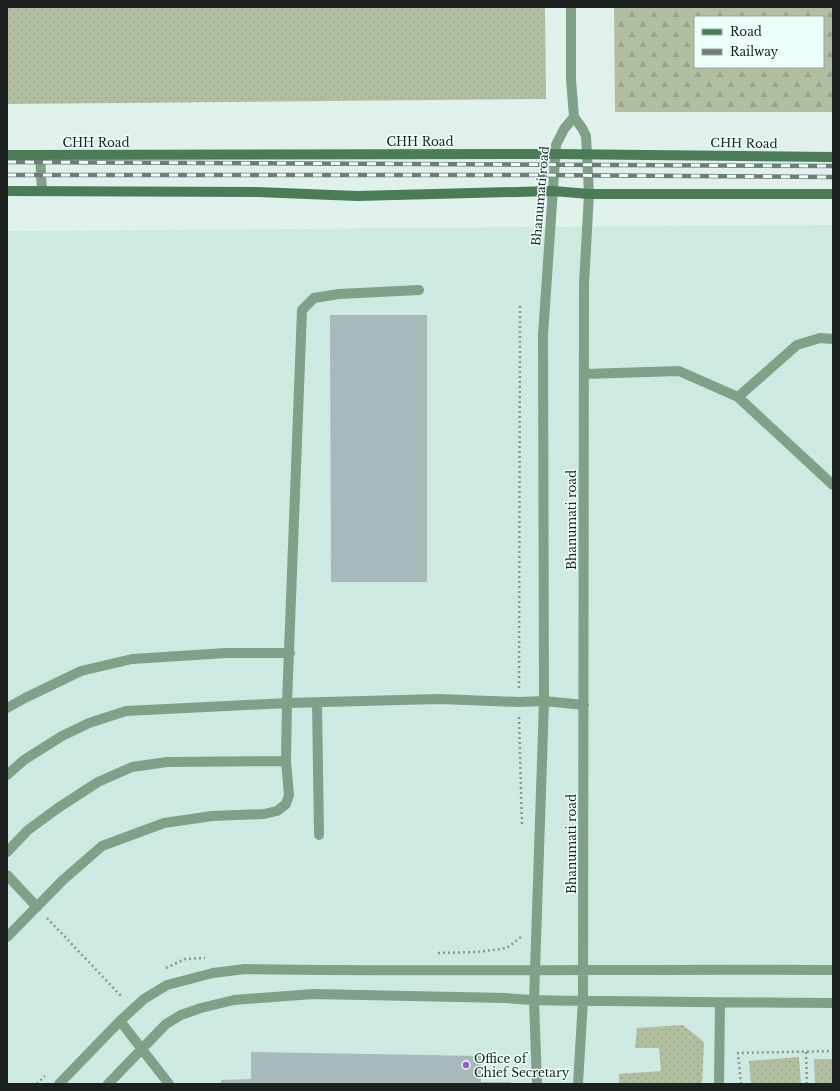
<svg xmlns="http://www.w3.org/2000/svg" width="840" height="1091" font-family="'Libre Baskerville',serif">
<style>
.built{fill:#cee9e2}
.grass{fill:url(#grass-dots)}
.forest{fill:url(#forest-firs);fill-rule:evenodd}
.building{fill:#a7b9ba}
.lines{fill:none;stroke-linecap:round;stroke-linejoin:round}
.path{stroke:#899692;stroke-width:2.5;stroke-dasharray:2 3;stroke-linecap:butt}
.lane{stroke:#80a187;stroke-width:10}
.street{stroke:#80a187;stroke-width:10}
.secondary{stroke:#497c57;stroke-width:10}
.rail-casing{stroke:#707c79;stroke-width:4.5}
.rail{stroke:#edfffa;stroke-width:3;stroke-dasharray:9;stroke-linecap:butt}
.poi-dot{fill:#9d58cd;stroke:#edfffa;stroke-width:1.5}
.labels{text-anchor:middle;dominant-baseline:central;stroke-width:3;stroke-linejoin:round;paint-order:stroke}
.street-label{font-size:12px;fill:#1a211f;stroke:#edfffa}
.poi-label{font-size:12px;fill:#1a211f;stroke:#edfffa;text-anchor:start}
</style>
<defs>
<pattern id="grass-dots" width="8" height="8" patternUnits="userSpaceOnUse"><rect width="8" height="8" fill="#b2bea0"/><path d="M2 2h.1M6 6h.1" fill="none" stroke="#98a389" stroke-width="1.8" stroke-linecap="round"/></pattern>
<pattern id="forest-firs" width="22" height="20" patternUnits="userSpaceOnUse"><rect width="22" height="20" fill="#b2bea0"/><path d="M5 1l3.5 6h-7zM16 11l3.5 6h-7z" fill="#98a389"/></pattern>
</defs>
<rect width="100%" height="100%" fill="#e0f1ec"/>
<path class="built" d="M 833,225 L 833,1084 L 7,1084 L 7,231 Z"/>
<path class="grass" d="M 7,7 L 545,7 L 546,99 L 7,104 Z
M 683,1025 L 704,1042 L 702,1084 L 619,1084 L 619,1074 L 661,1071 L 659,1048 L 635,1048 L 637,1028 Z
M 799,1057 L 801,1084 L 751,1084 L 749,1061 Z
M 814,1059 L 833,1059 L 833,1084 L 815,1084 Z"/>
<path class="forest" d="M 614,7 L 833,7 L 833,112 L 615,112 ZM 695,17 L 823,17 L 823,67 L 695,67 Z"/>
<path class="building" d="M 330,315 L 427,315 L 427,582 L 331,582 Z
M 251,1052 L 481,1056 L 481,1082 L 511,1082 L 511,1084 L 221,1084 L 221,1080 L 251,1079 Z"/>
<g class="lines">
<path class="path" d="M 519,688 L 520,306
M 519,717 L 522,826
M 47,918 L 122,997
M 438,953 L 477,952 L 507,948 L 521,937
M 166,968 L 185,959 L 205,958
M 806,1052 L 807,1084
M 37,1084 L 45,1076
M 741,1084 L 738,1053 L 833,1051"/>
<path class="lane" d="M 585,374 L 679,371 L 738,397 L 833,485
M 738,397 L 797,345 L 820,338 L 833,339
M 317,703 L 319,835
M 7,708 L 25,698 L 81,671 L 132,659 L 226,653 L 290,653
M 7,775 L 24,760 L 62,736 L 89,723 L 126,711 L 287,703 L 439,699 L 519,702 L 544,701 L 584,705
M 7,852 L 28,830 L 58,808 L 98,782 L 132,767 L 167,762 L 286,761
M 7,875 L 37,907
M 7,937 L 63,880 L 102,846 L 164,823 L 212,816 L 264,814 L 277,811 L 286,804 L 289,795 L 286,761 L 287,703 L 302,310 L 314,298 L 339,294 L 419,290
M 120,1021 L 169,1084
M 59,1084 L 120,1021 L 144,999 L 167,985 L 213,973 L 245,969 C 441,972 637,969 833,970
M 108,1084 L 166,1024 L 181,1015 L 201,1008 L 234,1000 L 313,994 L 506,998 C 540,1002 573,1000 607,1001 C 682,1002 758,1003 833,1003
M 537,1084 L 534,1001 L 544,701 L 543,335 L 556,145 L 564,129 L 574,117 L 582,128 L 586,136 L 589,194 L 584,284 L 583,1000 L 578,1084
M 719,1084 L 720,1003"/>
<path class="street" d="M 571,7 L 571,79 L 574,117
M 40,155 L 42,191"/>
<path class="secondary" d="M 7,155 L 555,154 L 833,157
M 7,191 L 257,192 L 357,196 L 553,191 L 589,194 L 833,194"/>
<g class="rail-casing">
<path id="rail" d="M 7,162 L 833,166
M 7,175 L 536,175 L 833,177"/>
</g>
<use href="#rail" class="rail"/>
</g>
<circle class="poi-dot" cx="466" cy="1065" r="4"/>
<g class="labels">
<g class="street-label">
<text x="420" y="141">CHH Road</text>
<text x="96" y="142">CHH Road</text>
<text transform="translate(744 143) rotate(1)">CHH Road</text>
<text transform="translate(540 196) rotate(-85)">Bhanumati road</text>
<text transform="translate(571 520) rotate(-90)">Bhanumati road</text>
<text transform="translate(571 844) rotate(-90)">Bhanumati road</text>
</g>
<g class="poi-label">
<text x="474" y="1058">Office of<tspan x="474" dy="14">Chief Secretary</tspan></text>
</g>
</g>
<rect width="840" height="1091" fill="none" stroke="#1a211f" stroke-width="16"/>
<rect x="694" y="16" width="130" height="52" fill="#edfffa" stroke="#99a6a2"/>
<rect x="702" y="29" width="20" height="6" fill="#497c57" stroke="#99a6a2"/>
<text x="730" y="36" font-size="12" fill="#1a211f">Road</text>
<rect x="702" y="49" width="20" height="6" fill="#707c79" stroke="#99a6a2"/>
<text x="730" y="56" font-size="12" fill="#1a211f">Railway</text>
</svg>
